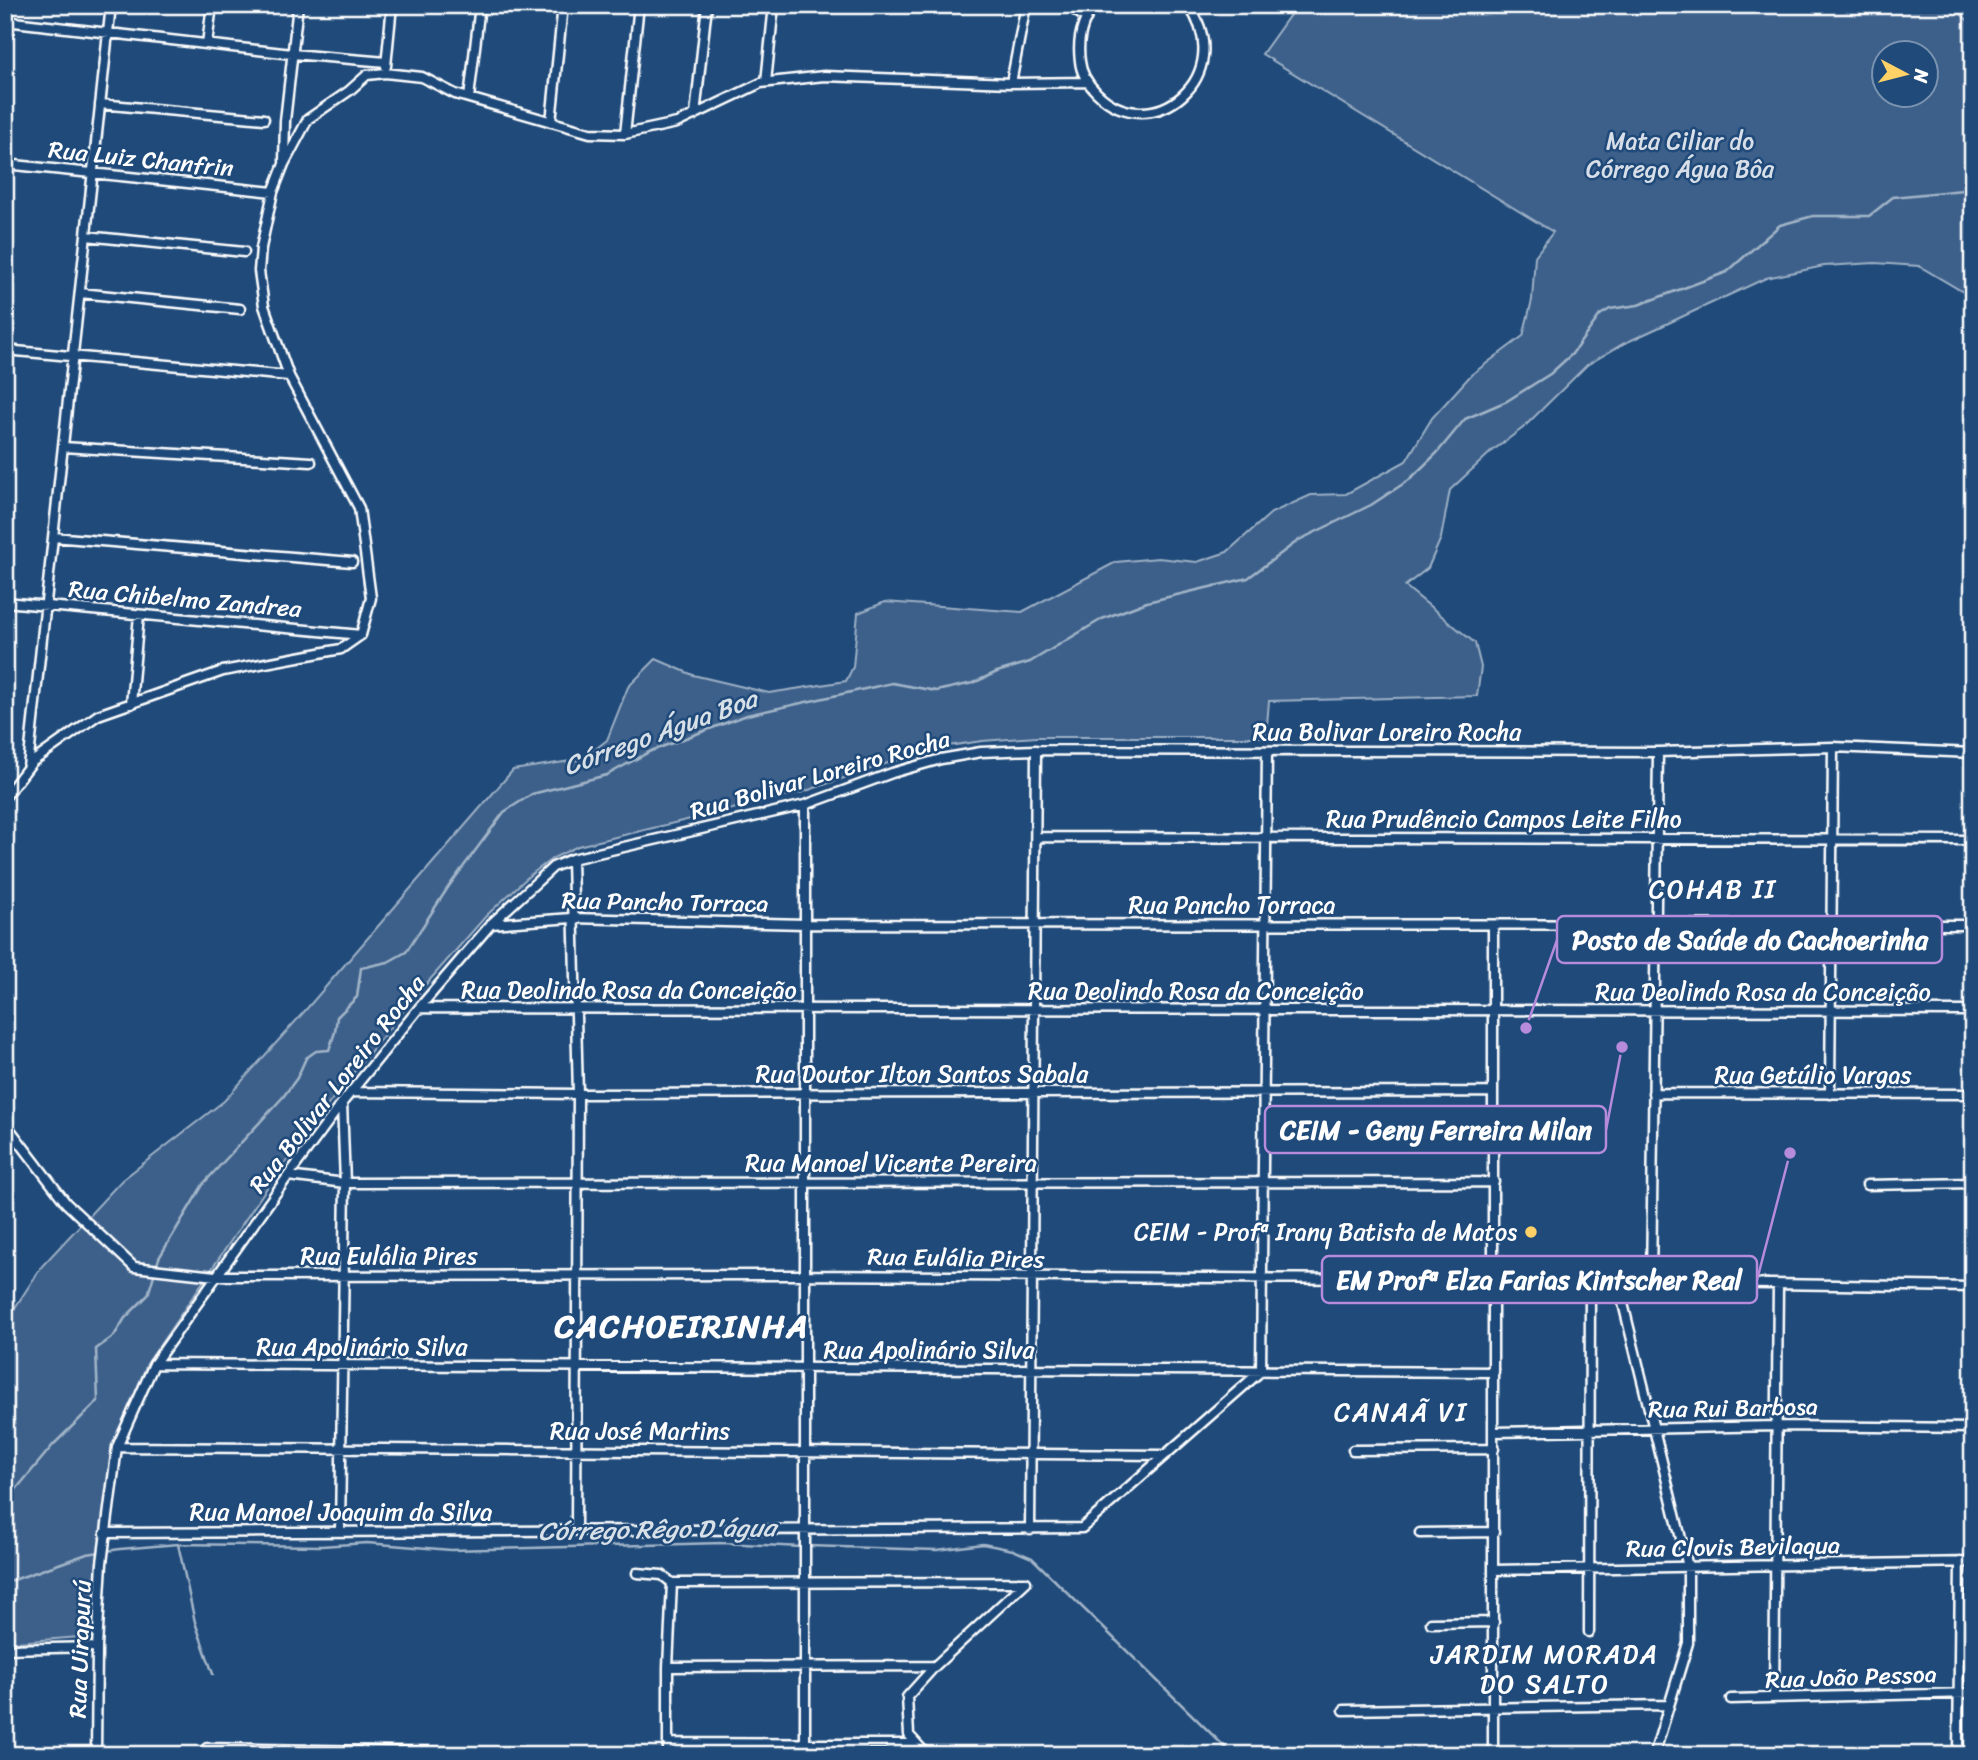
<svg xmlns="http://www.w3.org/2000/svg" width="1978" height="1760" font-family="Sriracha,sans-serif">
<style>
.green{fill:#3c618b;stroke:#9eb0c5;stroke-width:2;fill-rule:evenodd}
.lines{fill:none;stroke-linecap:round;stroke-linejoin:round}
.stream{stroke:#a3b5c8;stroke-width:2.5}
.minor-casing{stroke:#fff;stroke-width:13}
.minor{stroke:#1f4a7a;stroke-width:8}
.poi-dot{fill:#ffd166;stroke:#1f4a7a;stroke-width:2.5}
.labels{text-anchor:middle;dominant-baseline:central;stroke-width:5;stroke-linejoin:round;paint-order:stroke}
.park-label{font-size:24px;fill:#d8dfe8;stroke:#1f4a7a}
.street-label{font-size:24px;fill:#fff;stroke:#1f4a7a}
.poi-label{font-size:24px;fill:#fff;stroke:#1f4a7a;text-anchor:end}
.water-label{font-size:26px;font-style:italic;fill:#d8e0e8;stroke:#1f4a7a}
.neighbourhood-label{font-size:26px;letter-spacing:2px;fill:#fff;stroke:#1f4a7a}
.district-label{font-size:32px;font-weight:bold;letter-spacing:2px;fill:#fff;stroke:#1f4a7a}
.leader{fill:none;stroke:#b68bdc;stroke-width:2.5}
.callout-dot{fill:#b68bdc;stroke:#1f4a7a;stroke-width:2.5}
.callout{fill:#1f4a7a;stroke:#b68bdc;stroke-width:2.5}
.callout-label{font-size:26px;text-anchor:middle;font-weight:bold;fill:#fff}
</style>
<rect width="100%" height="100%" fill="#1f4a7a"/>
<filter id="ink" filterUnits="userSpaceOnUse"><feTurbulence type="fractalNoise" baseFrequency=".0143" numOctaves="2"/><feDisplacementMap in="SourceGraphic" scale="14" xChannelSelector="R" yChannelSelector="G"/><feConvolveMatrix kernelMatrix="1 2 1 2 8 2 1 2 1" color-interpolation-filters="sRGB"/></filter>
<g filter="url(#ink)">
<path class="green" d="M 1297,5 L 1951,5 L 1973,25 L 1973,288 L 1965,293 L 1919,266 L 1875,263 L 1824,266 L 1766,278 L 1623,344 L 1587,365 L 1523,428 L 1492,451 L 1450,490 L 1441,538 L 1428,568 L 1405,586 L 1475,643 L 1481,667 L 1477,696 L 1269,701 L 1266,737 L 1037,737 L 982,741 L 942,747 L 891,762 L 803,792 L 578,846 L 553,858 L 529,876 L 486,916 L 413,999 L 340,1089 L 275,1176 L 147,1364 L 113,1448 L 92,1636 L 5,1643 L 5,1323 L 42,1266 L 122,1180 L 224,1101 L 303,1013 L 513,770 L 583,759 L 607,740 L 628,687 L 656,659 L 693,675 L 769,693 L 846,681 L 853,667 L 858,613 L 885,602 L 1022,612 L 1116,562 L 1158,558 L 1197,562 L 1227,552 L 1271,513 L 1311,495 L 1346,494 L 1406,461 L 1432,418 L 1471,375 L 1523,336 L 1532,300 L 1535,256 L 1553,232 L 1262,54 ZM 1884,52 L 1926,52 L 1926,94 L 1884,94 Z"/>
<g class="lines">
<path class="stream" d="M 5,1498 L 13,1493 L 53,1445 L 98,1401 L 96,1349 L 114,1336 L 125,1318 L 148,1295 L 159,1258 L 204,1183 L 283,1097 L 297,1078 L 306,1058 L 316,1051 L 329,1050 L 335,1032 L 337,1017 L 357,997 L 361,968 L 388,962 L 406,952 L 449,886 L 504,812 L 532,794 L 607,775 L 651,751 L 747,715 L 892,683 L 936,691 L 973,683 L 997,672 L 1030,662 L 1102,619 L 1147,602 L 1248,578 L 1299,540 L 1371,505 L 1409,480 L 1437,453 L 1465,419 L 1507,401 L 1550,374 L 1572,354 L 1600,315 L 1610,309 L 1638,305 L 1727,272 L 1780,225 L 1813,216 L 1869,216 L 1893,197 L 1973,189
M 178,1544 L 195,1622 L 213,1674
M 808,1546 L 937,1550 L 983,1544 L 1013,1550 L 1032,1558 L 1233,1755
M 5,1583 L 87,1554 L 120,1549 L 178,1544 L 321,1546 L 367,1543 L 451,1550 L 723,1543 L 801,1547"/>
<g class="minor-casing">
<path id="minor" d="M 1067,5 L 1086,18
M 1095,5 C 1081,22 1077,40 1080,61 C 1081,73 1088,84 1097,93 C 1152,147 1239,76 1188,5
M 5,21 L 292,54 L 386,62
M 207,44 L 212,5
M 386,66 L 392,5
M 766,82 L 774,5
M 1011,83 L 1026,5
M 469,98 L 480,5
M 100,104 L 264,119
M 695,115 L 707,5
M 551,122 L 563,5
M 625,134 L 639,5
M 284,161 L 285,121 L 298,5
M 5,164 L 273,192
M 86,236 L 244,252
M 80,293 L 240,309
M 5,350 L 289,376
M 63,447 L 311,462
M 53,537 L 352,562
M 5,602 L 361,635
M 131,704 L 139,615
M 28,767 L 111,5
M 5,797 L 32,762 L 98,715 L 223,671 L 341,649 L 361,635 L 371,598 L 359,508 L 289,376 L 264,306 L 259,271 L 261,248 L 273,192 L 284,164 L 308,119 L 349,91 L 367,75 L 385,73 L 422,77 L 455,94 L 590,133 L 625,134 L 677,123 L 761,83 L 824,76 L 1011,83 L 1088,82
M 1036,837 L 1973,840
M 572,859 L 578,1094 L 576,1530
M 491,924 L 572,918 L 805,924 L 1973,925
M 1493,925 L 1493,1755
M 419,1008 L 1973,1011
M 351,1092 L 578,1094 L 1493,1092
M 1653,1093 L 1973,1094
M 1830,1094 L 1833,747
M 5,1123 L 66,1203 L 134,1267 L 215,1276 L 805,1275 L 1494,1280 L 1973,1287
M 288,1176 L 345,1183 L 1494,1182
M 1867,1185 L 1973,1183
M 1618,1283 L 1688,1567 L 1688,1643 L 1654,1755
M 1651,1283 L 1658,752
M 154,1364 L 1494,1372
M 1494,1432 L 1777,1426 L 1973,1428
M 117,1447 L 1163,1455
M 1353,1450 L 1494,1449
M 1030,1530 L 1036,750
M 340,1531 L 345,1183 L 342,1103
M 105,1533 L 1082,1528 L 1261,1371 L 1267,751
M 1420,1533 L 1494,1532
M 1494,1570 L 1973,1562
M 637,1573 L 662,1575 L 672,1583
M 672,1583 L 1026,1582
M 1431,1623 L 1494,1622
M 1589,1632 L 1590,1282
M 5,1649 L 97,1647
M 668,1667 L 935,1666
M 1774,1698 L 1778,1285
M 1731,1699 L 1973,1693
M 1344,1710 L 1668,1705
M 668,1743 L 917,1744
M 96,1755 L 97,1647 L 102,1563 L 117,1447 L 154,1364 L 288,1176 L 342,1103 L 419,1008 L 491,924 L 553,867 L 572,859 L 805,805 L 892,773 L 941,759 L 981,752 L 1036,750 L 1658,752 L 1833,747 L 1973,753
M 207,1755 L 207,1748 L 602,1755
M 668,1755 L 668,1667 L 672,1583
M 805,1755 L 805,805
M 927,1755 L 909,1735 L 907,1697 L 935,1666 L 1026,1582
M 1958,1755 L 1960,1562"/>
</g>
<use href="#minor" class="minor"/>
</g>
</g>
<circle class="poi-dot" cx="1531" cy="1232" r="7"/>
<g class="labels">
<g class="park-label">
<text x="1680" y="141">Mata Ciliar do<tspan x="1680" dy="28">Córrego Água Bôa</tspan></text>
</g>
<g class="street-label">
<text transform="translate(141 159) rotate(6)">Rua Luiz Chanfrin</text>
<text transform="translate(185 599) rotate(5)">Rua Chibelmo Zandrea</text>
<text x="1387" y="732">Rua Bolivar Loreiro Rocha</text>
<text transform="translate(820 775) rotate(-16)">Rua Bolivar Loreiro Rocha</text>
<text x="1504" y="819">Rua Prudêncio Campos Leite Filho</text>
<text transform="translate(665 902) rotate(1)">Rua Pancho Torraca</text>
<text x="1232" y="905">Rua Pancho Torraca</text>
<text x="629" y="990">Rua Deolindo Rosa da Conceição</text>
<text x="1196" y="991">Rua Deolindo Rosa da Conceição</text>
<text x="1763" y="992">Rua Deolindo Rosa da Conceição</text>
<text x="922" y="1074">Rua Doutor Ilton Santos Sabala</text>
<text x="1813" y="1075">Rua Getúlio Vargas</text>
<text transform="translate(337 1084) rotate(-52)">Rua Bolivar Loreiro Rocha</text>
<text x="891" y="1163">Rua Manoel Vicente Pereira</text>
<text x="389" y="1256">Rua Eulália Pires</text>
<text transform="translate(956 1258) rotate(1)">Rua Eulália Pires</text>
<text x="362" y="1347">Rua Apolinário Silva</text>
<text x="929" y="1350">Rua Apolinário Silva</text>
<text transform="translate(1733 1408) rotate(-1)">Rua Rui Barbosa</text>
<text x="640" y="1431">Rua José Martins</text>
<text x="341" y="1512">Rua Manoel Joaquim da Silva</text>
<text transform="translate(1733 1547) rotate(-1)">Rua Clovis Bevilaqua</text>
<text transform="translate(80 1649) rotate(-88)">Rua Uirapurú</text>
<text transform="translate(1851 1677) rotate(-2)">Rua João Pessoa</text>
</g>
<g class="poi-label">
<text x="1517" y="1232">CEIM - Profª Irany Batista de Matos</text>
</g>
<g class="water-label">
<text transform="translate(660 732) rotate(-20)">Córrego Água Boa</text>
<text transform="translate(657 1529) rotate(-1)">Córrego Rêgo D'água</text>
</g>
<g class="neighbourhood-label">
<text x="1713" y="889">COHAB II</text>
<text x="1401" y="1412">CANAÃ VI</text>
<text x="1545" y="1654">JARDIM MORADA<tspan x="1545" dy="30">DO SALTO</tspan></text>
</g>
<g class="district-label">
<text x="682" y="1326">CACHOEIRINHA</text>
</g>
</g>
<path class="leader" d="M1526 1028L1557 940M1622 1047L1606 1130M1790 1153L1757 1280"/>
<g class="callout-dot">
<circle cx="1526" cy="1028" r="7"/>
<circle cx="1622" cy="1047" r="7"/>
<circle cx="1790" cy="1153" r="7"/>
</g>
<g class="callout">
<rect x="1557" y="916" width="385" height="47" rx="7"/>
<rect x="1265" y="1106" width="341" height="47" rx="7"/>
<rect x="1322" y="1256" width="435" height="47" rx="7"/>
</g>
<g class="callout-label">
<text x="1750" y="949">Posto de Saúde do Cachoerinha</text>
<text x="1436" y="1139">CEIM - Geny Ferreira Milan</text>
<text x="1539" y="1289">EM Profª Elza Farias Kintscher Real</text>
</g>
<rect width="1978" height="1760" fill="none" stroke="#1f4a7a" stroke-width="28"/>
<rect x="14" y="14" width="1950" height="1732" fill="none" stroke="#fff" stroke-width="2.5" filter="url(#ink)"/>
<g transform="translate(1905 74) rotate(97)"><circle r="33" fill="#1f4a7a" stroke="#7992af" stroke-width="2"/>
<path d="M0-5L12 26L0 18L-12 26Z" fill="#ffd166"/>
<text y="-10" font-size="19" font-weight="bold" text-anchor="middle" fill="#ffffff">N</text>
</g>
</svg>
